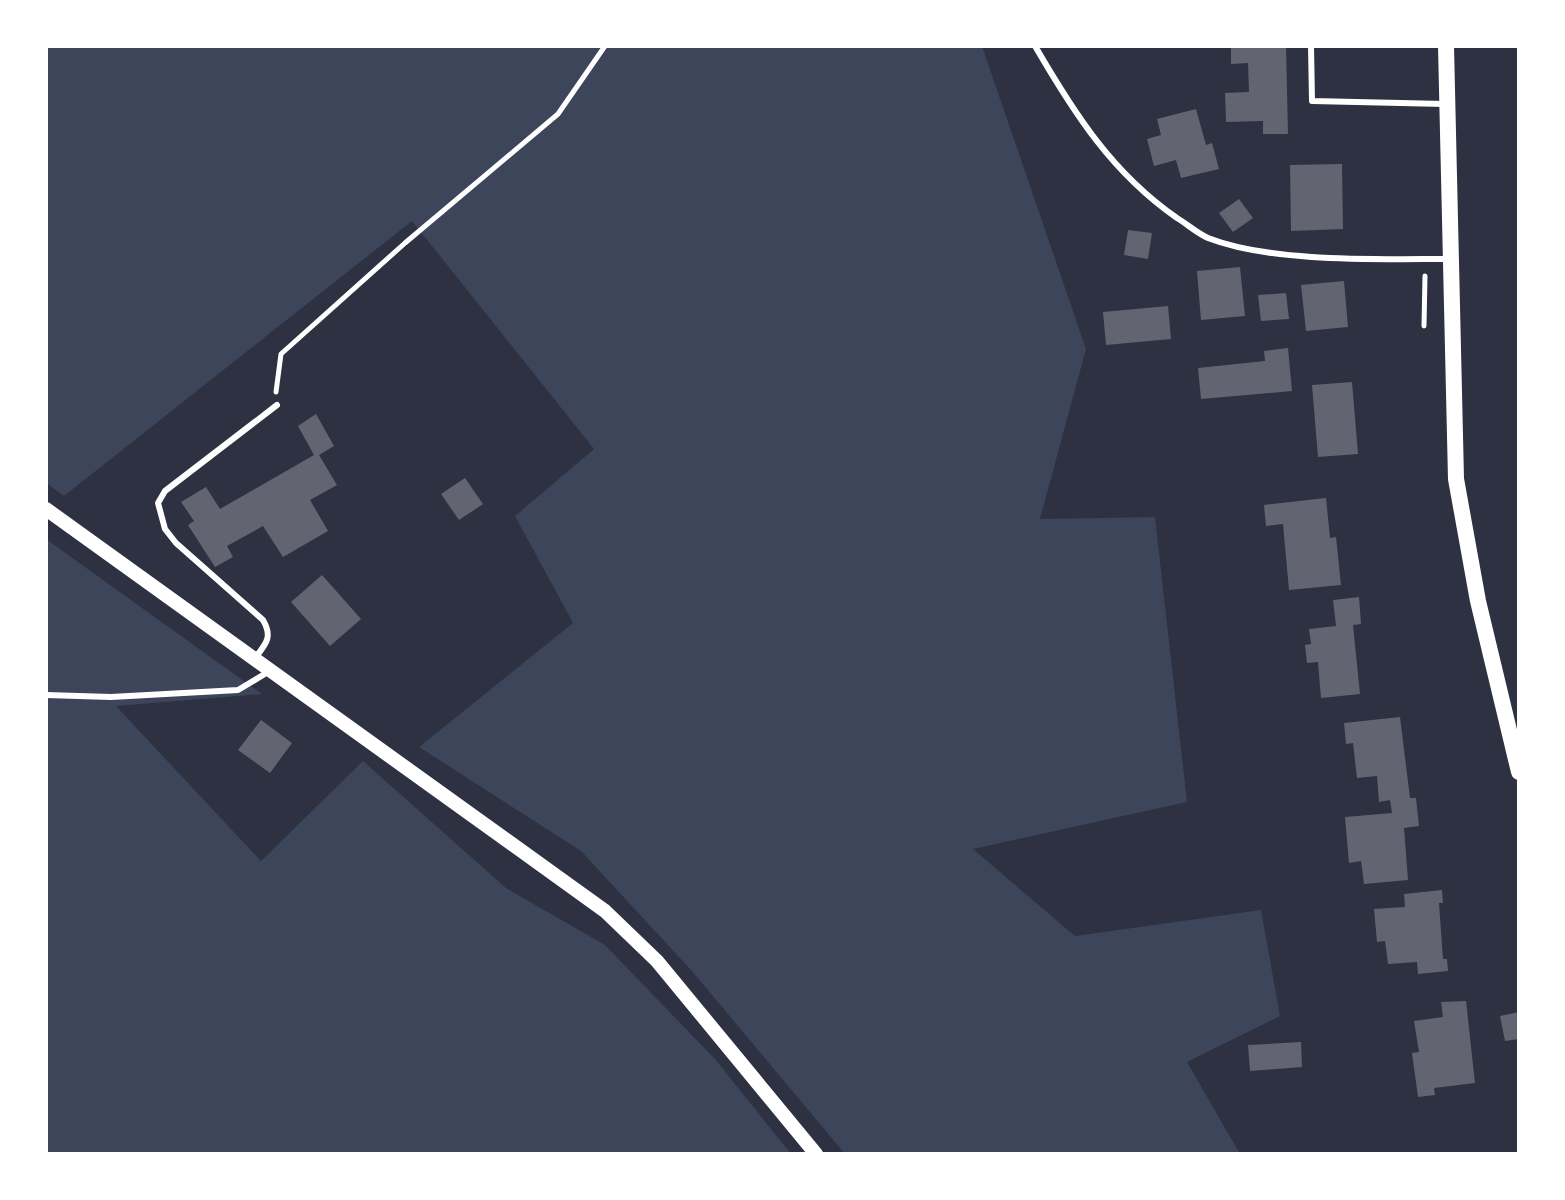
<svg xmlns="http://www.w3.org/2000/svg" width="1565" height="1200" font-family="'Asap Condensed',sans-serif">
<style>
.green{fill:#3c4559}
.building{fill:#626471}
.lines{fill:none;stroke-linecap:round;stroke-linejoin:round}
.path{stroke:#fff;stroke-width:5}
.service{stroke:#fff;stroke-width:6}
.tertiary{stroke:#fff;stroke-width:14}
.secondary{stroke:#fff;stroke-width:16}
</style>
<rect width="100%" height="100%" fill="#2d3142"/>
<path class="green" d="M 46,46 L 982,46 L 1086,349 L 1040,519 L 1155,517 L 1187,802 L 973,849 L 1075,936 L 1261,910 L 1280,1016 L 1187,1062 L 1240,1154 L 845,1154 L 691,970 L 581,851 L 419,747 L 573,623 L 515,516 L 594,449 L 412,221 L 64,496 L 46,483 Z
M 46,539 L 262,694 L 116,706 L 261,861 L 363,761 L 506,888 L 605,945 L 715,1059 L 791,1154 L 46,1154 Z"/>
<path class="building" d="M 1231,46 L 1286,46 L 1288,134 L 1263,134 L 1263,121 L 1226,122 L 1225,93 L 1249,92 L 1248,63 L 1231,64 Z
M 1196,109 L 1206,145 L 1212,143 L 1219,169 L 1181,178 L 1176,160 L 1154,166 L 1147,139 L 1161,135 L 1157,119 Z
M 1342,164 L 1343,229 L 1291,231 L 1290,165 Z
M 1239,199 L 1253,218 L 1233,232 L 1219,213 Z
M 1128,230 L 1152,233 L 1148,259 L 1124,255 Z
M 1240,267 L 1245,316 L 1201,320 L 1197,271 Z
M 1344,281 L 1348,327 L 1306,331 L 1301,285 Z
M 1286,293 L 1289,319 L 1261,321 L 1258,295 Z
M 1168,306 L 1171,339 L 1106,345 L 1103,312 Z
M 1288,348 L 1292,391 L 1201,399 L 1198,368 L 1265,361 L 1264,351 Z
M 1352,382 L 1358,454 L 1318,457 L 1312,385 Z
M 316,414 L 334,446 L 319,455 L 337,485 L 310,500 L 328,531 L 283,557 L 263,526 L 227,546 L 233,557 L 215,567 L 188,525 L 194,521 L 181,502 L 206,487 L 220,509 L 314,455 L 298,426 Z
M 465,478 L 483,504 L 459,520 L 441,494 Z
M 1326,498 L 1330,538 L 1336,537 L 1341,585 L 1289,590 L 1283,524 L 1266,526 L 1264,505 Z
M 322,575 L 361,619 L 330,646 L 291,602 Z
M 1359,597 L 1361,624 L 1353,625 L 1360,694 L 1321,698 L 1318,662 L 1307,663 L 1305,645 L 1311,644 L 1309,629 L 1336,626 L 1333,600 Z
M 1400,717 L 1410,798 L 1416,798 L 1419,826 L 1404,828 L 1408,880 L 1364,884 L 1361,861 L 1349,863 L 1345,817 L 1392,813 L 1390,800 L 1379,802 L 1377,776 L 1357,778 L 1353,743 L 1346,744 L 1344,723 Z
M 261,720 L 292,743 L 270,773 L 238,750 Z
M 1442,890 L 1443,903 L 1439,903 L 1443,959 L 1447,959 L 1448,971 L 1418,974 L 1417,962 L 1388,964 L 1385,941 L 1377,942 L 1374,909 L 1405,907 L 1404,894 Z
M 1466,1001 L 1475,1083 L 1434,1088 L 1435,1095 L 1418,1097 L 1412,1053 L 1419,1052 L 1414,1021 L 1443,1017 L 1441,1002 Z
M 1519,1012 L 1519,1039 L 1505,1041 L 1500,1016 Z
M 1301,1042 L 1302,1067 L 1250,1071 L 1248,1045 Z"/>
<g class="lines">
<path class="path" d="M 1424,326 L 1425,276
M 276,392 L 281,354 L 405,243 L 558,114 L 605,46"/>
<path class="service" d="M 1035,46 C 1074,113 1112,173 1177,218 C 1187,224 1197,233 1208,238 C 1272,263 1380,259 1449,259
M 1311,46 L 1312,101 L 1445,104
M 255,658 C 266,644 273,637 263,620 L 176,543 L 165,529 L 158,503 L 165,491 L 277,405
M 46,695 L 111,697 L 238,690 L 268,672"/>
<path class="tertiary" d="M 46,509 L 605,911 L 657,961 L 816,1154"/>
<path class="secondary" d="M 1446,46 L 1456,479 L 1478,601 L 1519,772"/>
</g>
<rect width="1565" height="1200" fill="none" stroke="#ffffff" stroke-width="96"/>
</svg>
